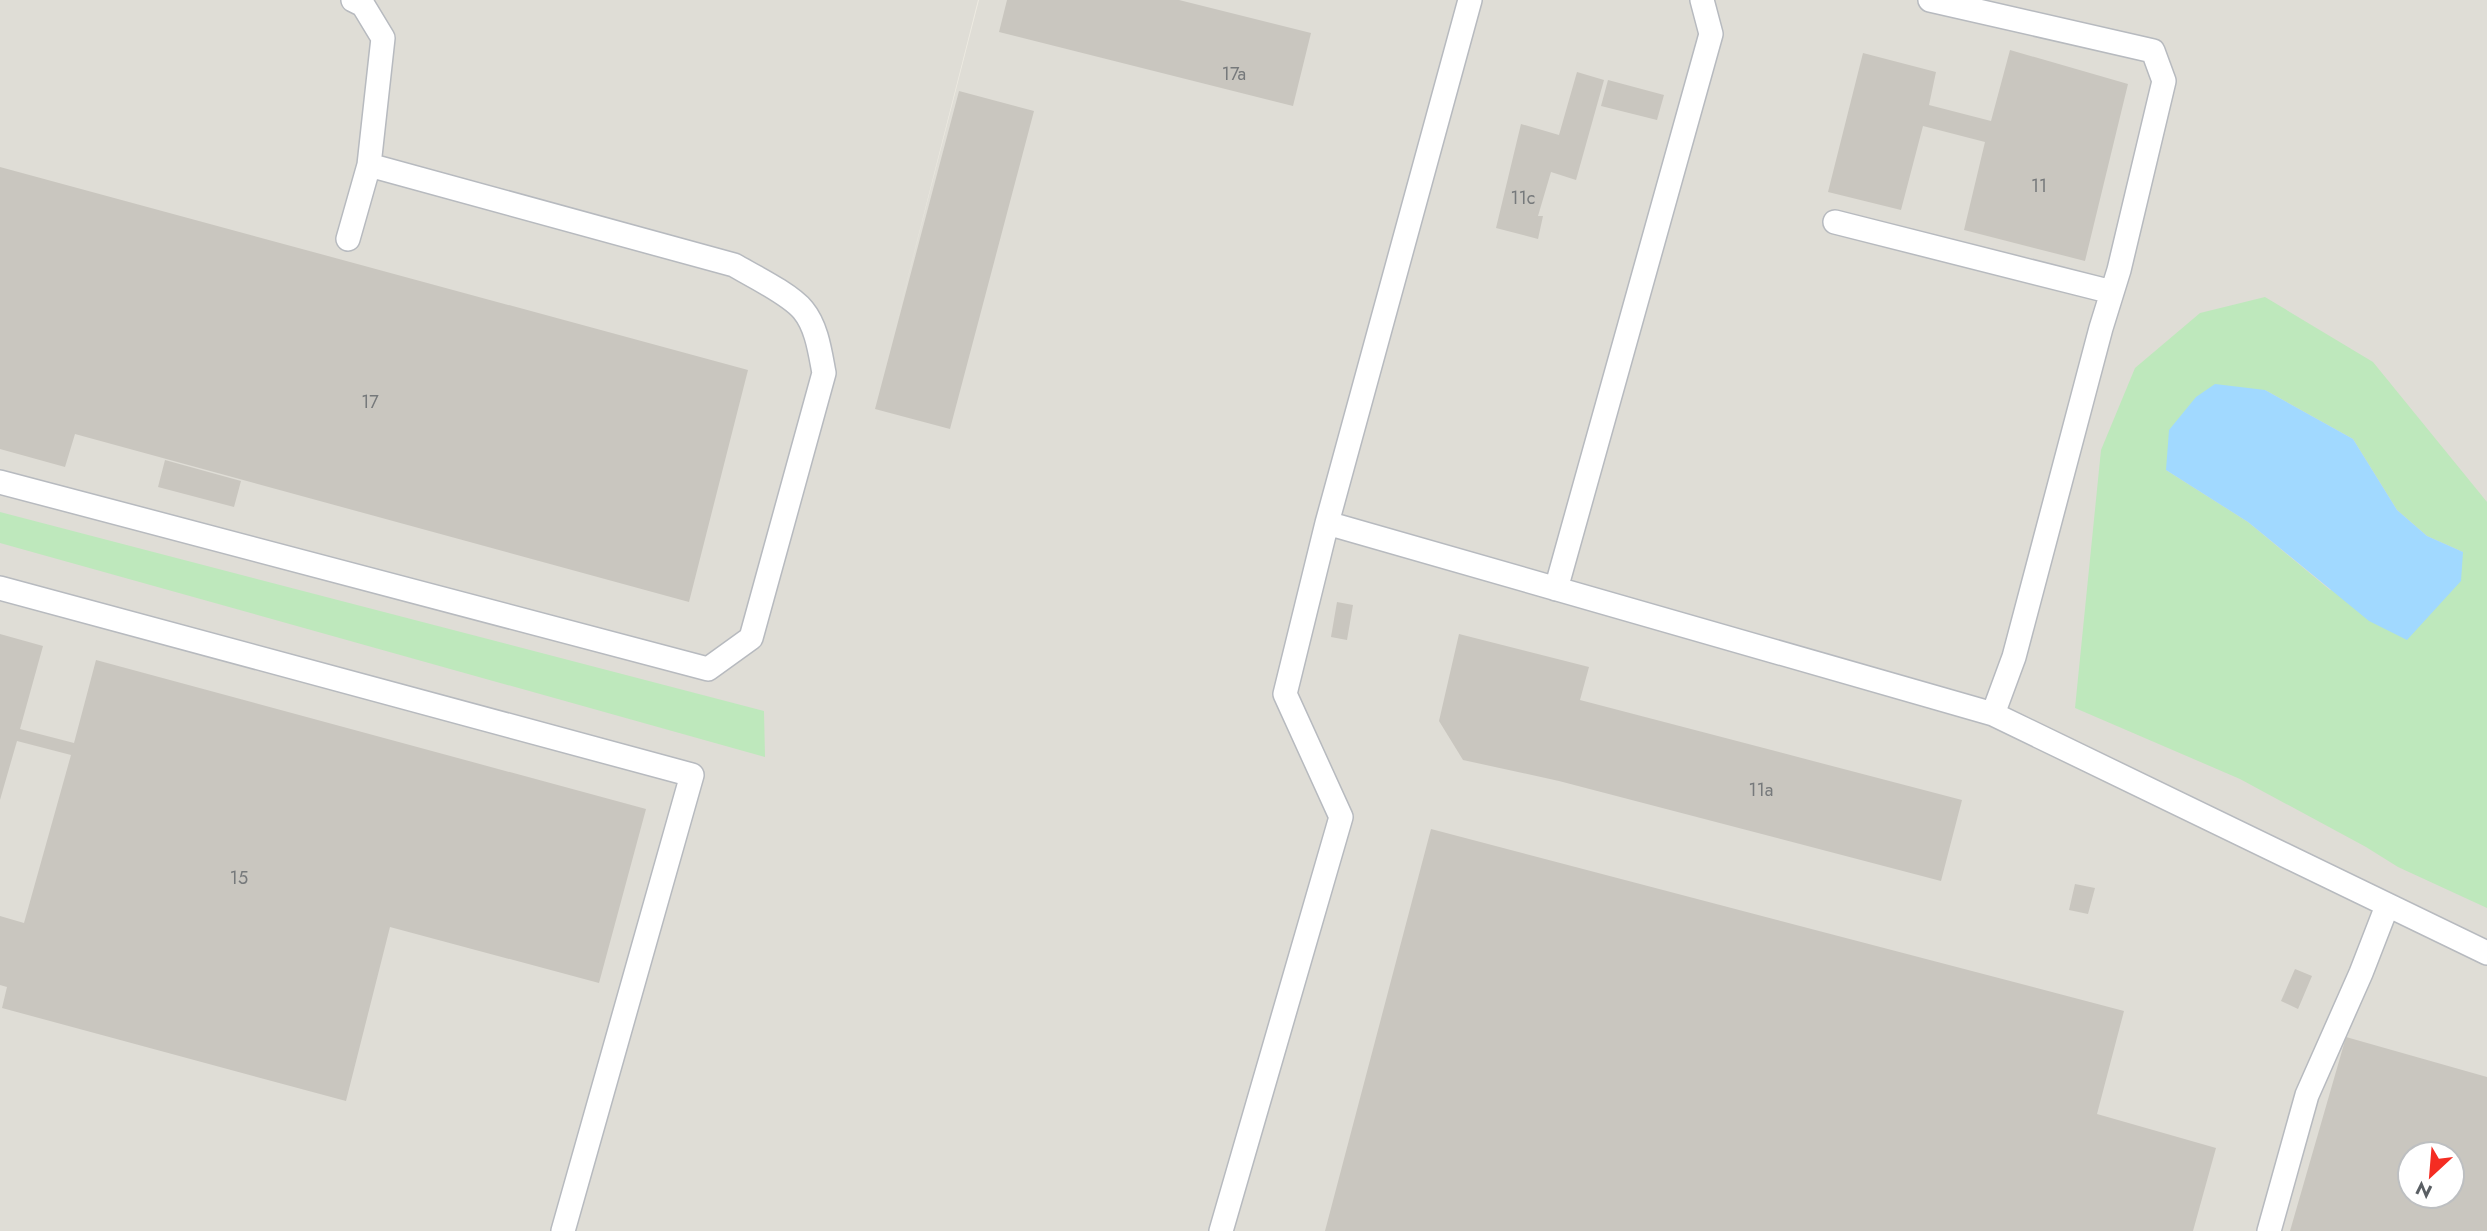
<svg xmlns="http://www.w3.org/2000/svg" width="2487" height="1231" font-family="Jost,sans-serif">
<style>
.industrial{fill:#dfddd6;fill-rule:evenodd}
.green{fill:#bee8bc;fill-rule:evenodd}
.water{fill:#a1d9ff}
.building{fill:#c9c6bf;fill-rule:evenodd}
.lines{fill:none;stroke-linecap:round;stroke-linejoin:round}
.lane-casing{stroke:#b7babf;stroke-width:26}
.lane{stroke:#fff;stroke-width:23}
.labels{text-anchor:middle;dominant-baseline:central;stroke-width:6;stroke-linejoin:round;paint-order:stroke}
.number-label{font-size:18px;fill:#76797b}
</style>
<rect width="100%" height="100%" fill="#eeebe2"/>
<path class="industrial" d="M 0,0 L 978,0 L 898,316 L 979,0 L 2487,0 L 2487,1231 L 0,1231 ZM 2410,1154 L 2452,1154 L 2452,1196 L 2410,1196 Z"/>
<path class="green" d="M 2265,297 L 2373,362 L 2487,502 L 2487,908 L 2398,867 L 2366,847 L 2240,779 L 2075,708 L 2101,450 L 2135,368 L 2200,313 ZM 2265,390 L 2353,439 L 2397,510 L 2427,536 L 2463,552 L 2330,590 L 2248,522 L 2166,470 Z
M 0,512 L 764,711 L 765,757 L 0,543 Z"/>
<path class="water" d="M 2215,384 L 2265,390 L 2353,439 L 2397,510 L 2427,536 L 2463,552 L 2461,581 L 2407,640 L 2369,621 L 2248,522 L 2166,470 L 2169,430 L 2196,397 Z"/>
<path class="building" d="M 1007,0 L 1179,0 L 1311,33 L 1293,106 L 999,32 Z
M 2010,50 L 2128,84 L 2085,261 L 1964,230 L 1985,142 L 1923,126 L 1901,210 L 1828,192 L 1863,53 L 1936,72 L 1929,105 L 1991,121 Z
M 1577,72 L 1604,80 L 1576,180 L 1551,172 L 1538,216 L 1543,216 L 1538,239 L 1496,228 L 1521,124 L 1559,135 Z
M 1608,80 L 1664,95 L 1657,120 L 1601,106 Z
M 959,91 L 1034,111 L 950,429 L 875,409 Z
M 0,167 L 748,370 L 689,602 L 75,434 L 65,467 L 0,449 Z
M 165,460 L 241,481 L 234,507 L 158,487 Z
M 1337,602 L 1353,605 L 1347,640 L 1331,637 Z
M 0,634 L 43,646 L 20,729 L 74,743 L 96,660 L 646,809 L 599,983 L 390,927 L 346,1101 L 2,1008 L 7,987 L 0,985 L 0,916 L 24,923 L 71,755 L 17,741 L 0,800 Z
M 1459,634 L 1589,667 L 1580,700 L 1962,800 L 1941,881 L 1559,781 L 1463,760 L 1439,721 Z
M 1431,829 L 2124,1011 L 2097,1114 L 2216,1148 L 2193,1231 L 1325,1231 Z
M 2075,884 L 2095,888 L 2088,914 L 2069,910 Z
M 2295,969 L 2312,976 L 2298,1009 L 2281,1001 Z
M 2346,1037 L 2487,1077 L 2487,1231 L 2290,1231 ZM 2410,1154 L 2452,1154 L 2452,1196 L 2410,1196 Z"/>
<g class="lines">
<g class="lane-casing">
<path id="lane" d="M 1930,0 L 2153,51 L 2164,81 L 2119,270 L 2101,328 L 2014,657 L 1993,714
M 1835,222 L 2112,292
M 348,239 L 369,165 L 383,38 L 363,5 L 353,0
M 0,482 L 708,669 L 751,638 L 824,373 C 820,352 817,327 803,310 C 790,294 753,276 734,265 L 369,165
M 1327,523 L 1993,714 L 2487,953
M 0,588 L 692,775 L 563,1231
M 1556,589 L 1711,34 L 1702,0
M 1221,1231 L 1341,817 L 1285,694 L 1327,523 L 1470,0
M 2269,1231 L 2307,1095 L 2361,973 L 2387,906"/>
</g>
<use href="#lane" class="lane"/>
</g>
<g class="labels">
<g class="number-label">
<text x="1234" y="74">17a</text>
<text x="2039" y="186">11</text>
<text x="1523" y="198">11c</text>
<text x="370" y="402">17</text>
<text x="1761" y="790">11a</text>
<text x="239" y="878">15</text>
</g>
</g>
<g transform="translate(2431 1175) rotate(206)"><circle r="33" fill="#ffffff" stroke="#bdbfc1" stroke-width="2"/>
<path d="M0-5L12 26L0 18L-12 26Z" fill="#f42c22"/>
<text y="-10" font-size="19" font-weight="bold" text-anchor="middle" fill="#5a5f64">N</text>
</g>
</svg>
